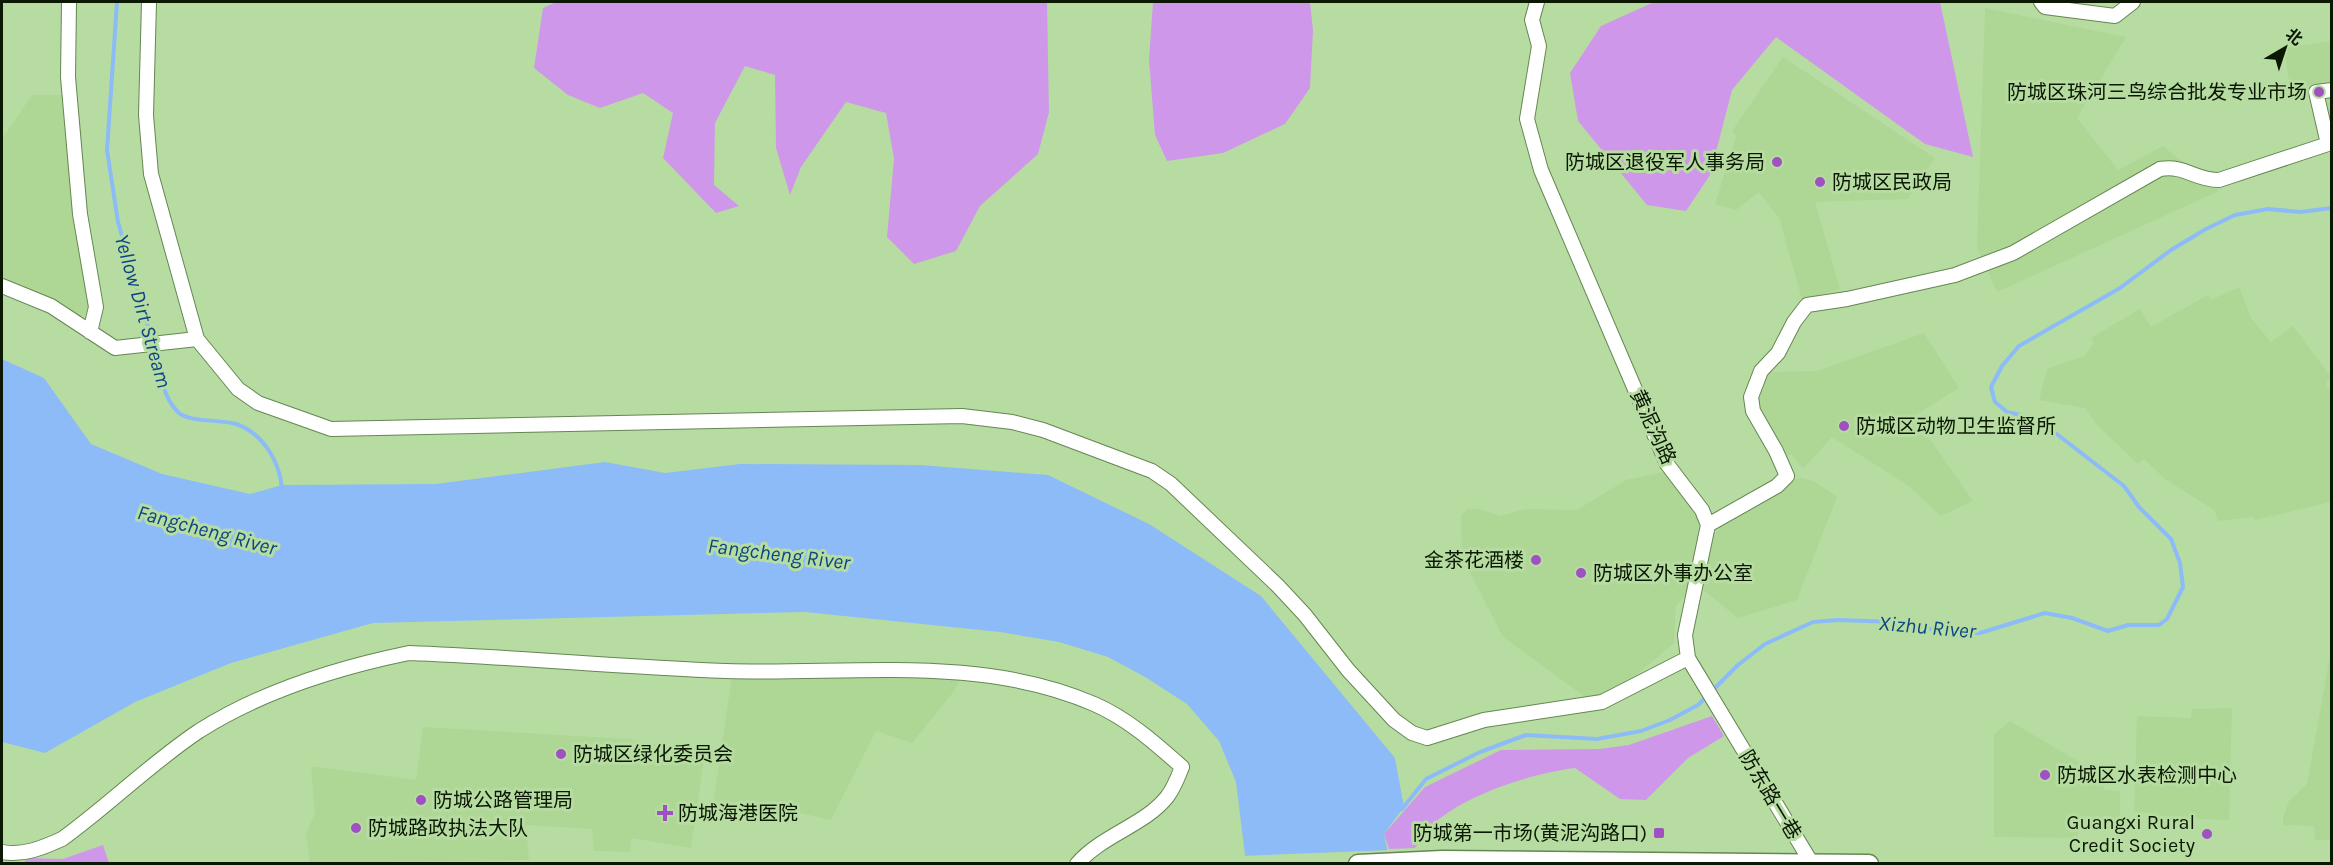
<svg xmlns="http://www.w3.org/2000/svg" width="2333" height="865" font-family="Karla,'Noto Sans SC',sans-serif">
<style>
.built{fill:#aed795}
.green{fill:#cf97ea}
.water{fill:#8cbbf7}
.pier{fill:#b7dca2}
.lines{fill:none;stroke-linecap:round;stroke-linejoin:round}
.stream{stroke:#8cbbf7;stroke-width:4}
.minor-casing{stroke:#658751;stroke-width:16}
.major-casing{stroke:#658751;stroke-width:21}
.minor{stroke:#fff;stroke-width:14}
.major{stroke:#fff;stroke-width:18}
.poi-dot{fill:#9f50c1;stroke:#b7dca2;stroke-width:2}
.labels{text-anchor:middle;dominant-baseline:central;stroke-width:6;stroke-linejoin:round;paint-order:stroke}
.poi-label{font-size:20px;fill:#0b1804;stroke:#b7dca2;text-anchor:start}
.street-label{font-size:20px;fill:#0b1804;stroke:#b7dca2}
.water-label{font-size:21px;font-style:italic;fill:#0b4683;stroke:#b7dca2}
</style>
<rect width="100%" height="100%" fill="#b7dca2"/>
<path class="built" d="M 1985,8 L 2126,37 L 2077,118 L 2118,170 L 2163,146 L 2219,191 L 1997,292 L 1977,248 Z
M 2331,41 L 2331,129 L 2326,102 L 2289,81 L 2284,48 Z
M 1783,57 L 1935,158 L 1908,199 L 1815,202 L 1840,289 L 1802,300 L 1780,220 L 1759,192 L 1736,210 L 1715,204 L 1736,137 L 1732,131 Z
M 32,95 L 63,95 L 68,163 L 90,311 L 78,318 L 2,281 L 2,139 Z
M 2239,287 L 2251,318 L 2271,342 L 2293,326 L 2331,377 L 2325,385 L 2331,391 L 2331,502 L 2255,520 L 2254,517 L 2218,521 L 2214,510 L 2165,479 L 2144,459 L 2138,464 L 2096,424 L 2085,408 L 2039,400 L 2047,369 L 2084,356 L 2094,343 L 2091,338 L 2140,309 L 2151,327 L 2208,295 L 2211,300 Z
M 1924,333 L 1959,388 L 1914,416 L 1973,501 L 1941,516 L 1910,487 L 1832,437 L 1803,469 L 1791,454 L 1784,460 L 1759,412 L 1757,390 L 1764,372 L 1817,371 Z
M 1665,472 L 1699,521 L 1691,589 L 1676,606 L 1674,643 L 1626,684 L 1588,699 L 1503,637 L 1462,557 L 1461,516 L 1467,509 L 1480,509 L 1500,516 L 1525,509 L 1577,510 L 1626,480 Z
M 1802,478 L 1814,481 L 1837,497 L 1797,600 L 1738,618 L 1698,586 L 1707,544 L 1722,525 L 1747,507 L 1786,481 Z
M 2331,650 L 2331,840 L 2315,840 L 2314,826 L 2283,825 L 2283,818 L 2289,801 L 2307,784 Z
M 732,676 L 961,678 L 954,691 L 912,743 L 876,731 L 831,820 L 782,809 L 778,814 L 713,805 Z
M 2232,708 L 2229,820 L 2151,818 L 2150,813 L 2134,812 L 2137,716 L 2191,718 L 2192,709 Z
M 2010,721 L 2081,763 L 2101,780 L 2105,790 L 2120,791 L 2120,827 L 2078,827 L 2078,838 L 1994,837 L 1994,734 Z
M 423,727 L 629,739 L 705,753 L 691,848 L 631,838 L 630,852 L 594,851 L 592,829 L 526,825 L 529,860 L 310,863 L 306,834 L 315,813 L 311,766 L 416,780 Z"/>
<path class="green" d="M 556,2 L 1047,2 L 1049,112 L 1038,154 L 980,206 L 956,251 L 914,264 L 887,237 L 894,159 L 886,113 L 846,102 L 801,167 L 790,195 L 776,148 L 775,75 L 745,66 L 715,123 L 714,185 L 739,206 L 716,213 L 663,158 L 673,113 L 643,93 L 600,108 L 568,95 L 534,68 L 543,8 Z
M 1153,2 L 1310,2 L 1313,30 L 1310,88 L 1285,124 L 1223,153 L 1167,161 L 1155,135 L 1149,60 Z
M 1654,2 L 1940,2 L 1973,157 L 1925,144 L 1776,37 L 1732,90 L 1710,175 L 1686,211 L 1647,205 L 1578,121 L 1570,73 L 1601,26 Z
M 1712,716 L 1724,736 L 1688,758 L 1646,800 L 1620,799 L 1575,768 C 1530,774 1466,794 1432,825 C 1426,832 1421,841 1415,848 L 1389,849 L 1384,834 L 1425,787 L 1501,750 L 1600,749 L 1629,745 Z
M 103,845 L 109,863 L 24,863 L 27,858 L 63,859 Z"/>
<path class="water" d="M 2,359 L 44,378 L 91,444 L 162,474 L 250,494 L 282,485 L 436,484 L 605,462 L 665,473 L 740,464 L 920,465 L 1048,475 L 1149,524 L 1261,596 L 1395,758 L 1404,807 L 1384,834 L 1390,863 L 1246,863 L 1236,782 L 1219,741 L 1187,704 L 1145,677 L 1108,657 L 1059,642 L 1000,632 L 805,612 L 373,623 L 231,663 L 135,702 L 45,753 L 2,742 Z"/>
<path class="pier" d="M 1390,850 L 1393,864 L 1243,864 L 1242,856 Z"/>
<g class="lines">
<path class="stream" d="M 117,2 L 107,150 L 118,222 L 152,340
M 154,347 C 159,368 162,397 178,412 C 189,423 221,419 236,424 C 263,433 280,462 282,489
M 1402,809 L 1426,779 L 1480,752 L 1526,735 L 1597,739 L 1641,731 L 1670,720 L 1698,705 L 1738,665 L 1765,644 L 1813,622 L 1838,620 L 1894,622 L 1956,634 L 1980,633 L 2045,613 L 2072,618 L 2108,631 L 2128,625 L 2159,625 L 2167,619 L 2183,587 L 2180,563 L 2171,539 L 2139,507 L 2124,486 L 2058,435 L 2025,416 L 2007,412 L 1995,402 L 1991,387 L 2002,366 L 2019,346 L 2120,288 L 2171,250 L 2206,229 L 2235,215 L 2268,209 L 2300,212 L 2332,208"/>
<g class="minor-casing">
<path id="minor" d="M 69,2 L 68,77 L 80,214 L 96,307 L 90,332
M 149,2 L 146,115 L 151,174 L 197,339 L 238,389 L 258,403 L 331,429 L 962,416 L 1012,422 L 1043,430 L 1152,471 L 1171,484 L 1278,586 L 1305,615 L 1348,670 L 1394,720 L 1412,733 L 1427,738 L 1484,720 L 1602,702 L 1688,658
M 1537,2 L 1532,20 L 1539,46 L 1527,119 L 1541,170 L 1667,464 L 1702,510 L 1708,525 L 1685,635 L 1688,658 L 1811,862
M 2041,2 L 2045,7 L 2115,16 L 2133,2
M 2,286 L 51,306 L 115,348 L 197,339
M 1708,525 L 1777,486 L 1787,476 L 1776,451 L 1753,411 L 1751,397 L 1761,371 L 1778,353 L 1794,322 L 1807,305 L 1847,299 L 1955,275 L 2013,253 L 2160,169 C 2186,165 2194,180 2219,180 L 2328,144 L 2316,92 L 2332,90
M 2,852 C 23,856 42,848 62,839 C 109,805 151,763 199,731 C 262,691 336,668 409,653 C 515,657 620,667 726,671 C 848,675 980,654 1094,704 C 1127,718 1156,744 1182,767 C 1178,777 1174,788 1167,797 C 1145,825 1102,835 1077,864"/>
</g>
<g class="major-casing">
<path id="major" d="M 1358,864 L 1442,860 L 1869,864"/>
</g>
<use href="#minor" class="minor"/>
<use href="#major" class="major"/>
</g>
<g class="poi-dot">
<circle cx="2319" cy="92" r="6"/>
<circle cx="1777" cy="162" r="6"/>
<circle cx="1820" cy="182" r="6"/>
<circle cx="1844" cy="426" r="6"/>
<circle cx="1536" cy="560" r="6"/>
<circle cx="1581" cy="573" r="6"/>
<circle cx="561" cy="754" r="6"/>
<circle cx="2045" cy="775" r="6"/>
<circle cx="421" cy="800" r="6"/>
<path d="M662 804h6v6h6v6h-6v6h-6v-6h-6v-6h6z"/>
<circle cx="356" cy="828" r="6"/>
<rect x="1653" y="827" width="12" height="12" rx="3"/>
<circle cx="2207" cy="834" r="6"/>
</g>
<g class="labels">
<g class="poi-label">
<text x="2307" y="92" text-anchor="end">防城区珠河三鸟综合批发专业市场</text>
<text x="1765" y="162" text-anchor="end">防城区退役军人事务局</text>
<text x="1832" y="182">防城区民政局</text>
<text x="1856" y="426">防城区动物卫生监督所</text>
<text x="1524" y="560" text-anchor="end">金茶花酒楼</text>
<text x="1593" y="573">防城区外事办公室</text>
<text x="573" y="754">防城区绿化委员会</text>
<text x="2057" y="775">防城区水表检测中心</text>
<text x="433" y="800">防城公路管理局</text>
<text x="678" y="813">防城海港医院</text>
<text x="2195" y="822" text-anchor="end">Guangxi Rural<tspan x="2195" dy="23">Credit Society</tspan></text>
<text x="368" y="828">防城路政执法大队</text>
<text x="1647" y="833" text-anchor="end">防城第一市场(黄泥沟路口)</text>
</g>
<g class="street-label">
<text transform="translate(1653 427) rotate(65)">黄泥沟路</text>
<text transform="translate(1770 795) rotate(59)">防东路一巷</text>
</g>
<g class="water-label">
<text transform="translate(143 311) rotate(74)">Yellow Dirt Stream</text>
<text transform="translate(207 530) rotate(15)">Fangcheng River</text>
<text transform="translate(779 554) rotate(7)">Fangcheng River</text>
<text transform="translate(1927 627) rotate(5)">Xizhu River</text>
</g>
</g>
<rect width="2333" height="865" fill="none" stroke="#0b1804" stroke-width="6"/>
<g transform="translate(2285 48) rotate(39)" stroke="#b7dca2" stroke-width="4.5" paint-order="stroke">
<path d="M0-4.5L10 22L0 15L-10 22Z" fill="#0b1804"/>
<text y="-9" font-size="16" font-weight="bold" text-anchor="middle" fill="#0b1804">北</text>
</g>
</svg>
